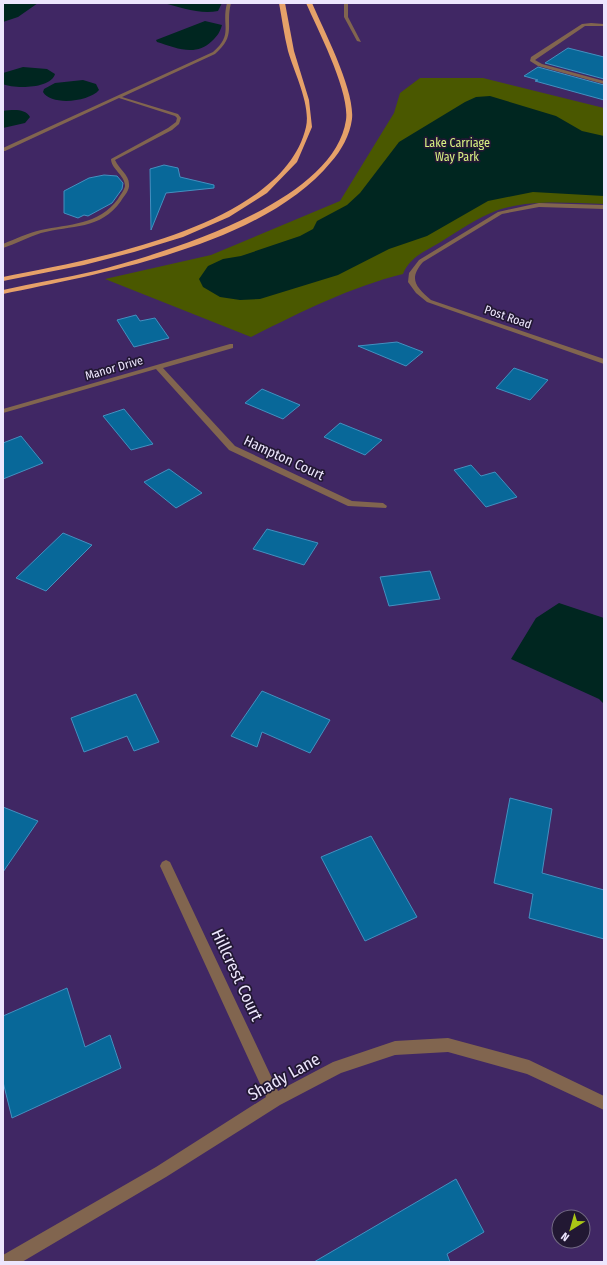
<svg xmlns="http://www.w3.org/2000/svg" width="607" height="1265" font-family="'Fira Sans Condensed',sans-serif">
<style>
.green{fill:#4a5800}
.water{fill:#002620}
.building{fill:#086899;stroke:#4390c0}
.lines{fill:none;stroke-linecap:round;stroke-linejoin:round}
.service{fill:#81654f;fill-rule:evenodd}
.minor{fill:#81654f;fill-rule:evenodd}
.motorway{fill:#e6a169;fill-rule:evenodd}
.labels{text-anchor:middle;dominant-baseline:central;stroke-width:3.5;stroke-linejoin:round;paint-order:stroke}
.far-park-label{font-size:12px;fill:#d9f283;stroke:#221833}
.far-street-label{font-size:12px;fill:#ede6fd;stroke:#221833}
.street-label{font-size:14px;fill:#ede6fd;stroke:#221833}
.near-street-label{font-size:17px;fill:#ede6fd;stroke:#221833}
</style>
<rect width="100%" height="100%" fill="#402764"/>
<path class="green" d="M 420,78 L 483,78 L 604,108 L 604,204 C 569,203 531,199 498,210 C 477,218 458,231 439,243 C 424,252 410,257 403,274 C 350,287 299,313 251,337 L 105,279 L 211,255 L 340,201 L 394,113 L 400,93 Z"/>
<path class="water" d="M 3,3 L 38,3 L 18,17 L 3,22 Z
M 163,3 L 222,3 L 218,11 C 200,15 180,7 163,3 Z
M 205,21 L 222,25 C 220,32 218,35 212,41 C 196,57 176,48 157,42 L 156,40 Z
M 23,67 L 47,69 L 55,74 C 51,89 14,89 3,84 L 3,73 Z
M 83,80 L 96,84 L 99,90 C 89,102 51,106 43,92 L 44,89 L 55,83 Z
M 490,96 L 556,116 L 582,131 L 604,136 L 604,196 L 533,192 L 488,201 L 427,236 L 389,249 L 338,275 L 260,299 L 240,300 L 220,297 L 203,287 L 199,279 L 208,266 L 223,259 L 241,256 L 300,236 L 313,229 L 317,221 L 347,205 L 360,193 L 399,142 L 465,102 L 476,97 Z
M 3,111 C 12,110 25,108 30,117 L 25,123 L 3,128 Z
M 559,603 L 604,618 L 604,704 L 599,699 L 511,659 L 536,618 Z"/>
<path class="building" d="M 568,48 L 604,57 L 604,79 L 545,63 Z
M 538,67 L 604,85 L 604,100 L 535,81 L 538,80 L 524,76 Z
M 164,165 L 178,168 L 180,177 L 214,185 L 214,188 L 166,193 L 151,230 L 150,169 Z
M 104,175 L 117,176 L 123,183 L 122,189 L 112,203 L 88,216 L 84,215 L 78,218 L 64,213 L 64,191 L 89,178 Z
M 136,315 L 140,321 L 155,318 L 169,338 L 134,347 L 117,320 Z
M 397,342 L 423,352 L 406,366 L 358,346 Z
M 514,368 L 548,380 L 530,400 L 496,388 Z
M 262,389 L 300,405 L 283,419 L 245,403 Z
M 124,409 L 153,444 L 131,450 L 103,416 Z
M 340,423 L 382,440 L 365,455 L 324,437 Z
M 21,436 L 43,463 L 3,479 L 3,443 Z
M 471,465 L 481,476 L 495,472 L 517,497 L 486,507 L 454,470 Z
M 169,469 L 202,493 L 176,508 L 144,482 Z
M 267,529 L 318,543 L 304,565 L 253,549 Z
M 63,533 L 92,545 L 46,591 L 16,578 Z
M 430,571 L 440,599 L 389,606 L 380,577 Z
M 262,691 L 330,720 L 310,753 L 262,732 L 257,747 L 231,736 Z
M 136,694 L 159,742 L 134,751 L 127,736 L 84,752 L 71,718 Z
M 510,798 L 552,809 L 542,873 L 604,890 L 604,939 L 529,918 L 533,894 L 494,883 Z
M 3,807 L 38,821 L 3,872 Z
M 371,836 L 417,917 L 365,941 L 321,857 Z
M 67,988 L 85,1047 L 110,1035 L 121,1068 L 12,1118 L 3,1082 L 3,1016 Z
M 456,1179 L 484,1232 L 447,1254 L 450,1262 L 314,1262 Z"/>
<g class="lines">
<path class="service" d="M 227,3 L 231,3 C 225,26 237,35 215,54 L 122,97 L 178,114 L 181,118 L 179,124 L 172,130 L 115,160 C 119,169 129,175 129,184 C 130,190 124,196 121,201 C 101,230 71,225 41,233 C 28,237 16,244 3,248 L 3,244 C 15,239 28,233 41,230 C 69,224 99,225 118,199 C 120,195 124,191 125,186 C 125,175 111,169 111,159 L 168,128 L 176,122 L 177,118 L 175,116 L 119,98 L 5,151 L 3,151 L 3,148 L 213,52 C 234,34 221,26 227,3 Z"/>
<path class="minor" d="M 344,3 L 348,3 L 348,17 L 361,42 L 357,41 L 344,17 Z
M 591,23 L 604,24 L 604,26 L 585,26 L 535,60 L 542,64 L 604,81 L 604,84 L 538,66 L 530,61 L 531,57 L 582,24 Z
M 539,203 L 604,205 L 604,209 L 539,207 L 502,214 L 423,262 C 408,279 416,287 431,300 L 604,359 L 604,364 L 427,302 L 416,293 L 408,282 L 409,273 L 419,260 L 498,212 Z
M 230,344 L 233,344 L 233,348 L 163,368 L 235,446 L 352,501 L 383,503 L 387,506 L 386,508 L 348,506 L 229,450 L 156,369 L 3,413 L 3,409 Z
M 166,860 L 170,862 L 278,1091 L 333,1062 L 395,1041 L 448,1038 L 529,1060 L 604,1096 L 604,1110 L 527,1074 L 448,1052 L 395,1055 L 341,1073 L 280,1105 L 166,1177 L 22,1262 L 3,1262 L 3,1255 L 156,1167 L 266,1097 L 160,866 L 162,862 Z"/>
<path class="motorway" d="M 279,3 L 285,3 L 294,51 L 309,100 L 312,127 L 297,162 L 267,193 L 229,217 L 183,237 L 134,252 L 84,265 L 3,281 L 3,277 C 89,260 283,227 306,127 C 311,105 294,72 288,51 C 284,35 282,19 279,3 Z
M 306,3 L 312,3 C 324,31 355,90 352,119 C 350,135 341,151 331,162 C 263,245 103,273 3,294 L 3,290 C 34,283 65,278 95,271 C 165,253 334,203 346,120 C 350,92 318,30 306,3 Z"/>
</g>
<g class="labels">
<g class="far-park-label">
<text x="457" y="143">Lake Carriage<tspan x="457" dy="14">Way Park</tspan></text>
</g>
<g class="far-street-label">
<text transform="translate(508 317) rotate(19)">Post Road</text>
<text transform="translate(114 368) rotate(-16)">Manor Drive</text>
</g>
<g class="street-label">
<text transform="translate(284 458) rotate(25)">Hampton Court</text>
</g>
<g class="near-street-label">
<text transform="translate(237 975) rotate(65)">Hillcrest Court</text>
<text transform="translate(284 1077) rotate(-29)">Shady Lane</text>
</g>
</g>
<rect width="607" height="1265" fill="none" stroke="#ede6fd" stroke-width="8"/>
<g transform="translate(571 1229) rotate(217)"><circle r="19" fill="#221833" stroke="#736a84"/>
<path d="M0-3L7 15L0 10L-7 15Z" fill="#abc716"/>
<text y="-6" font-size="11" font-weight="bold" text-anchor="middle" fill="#ede6fd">N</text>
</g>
</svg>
